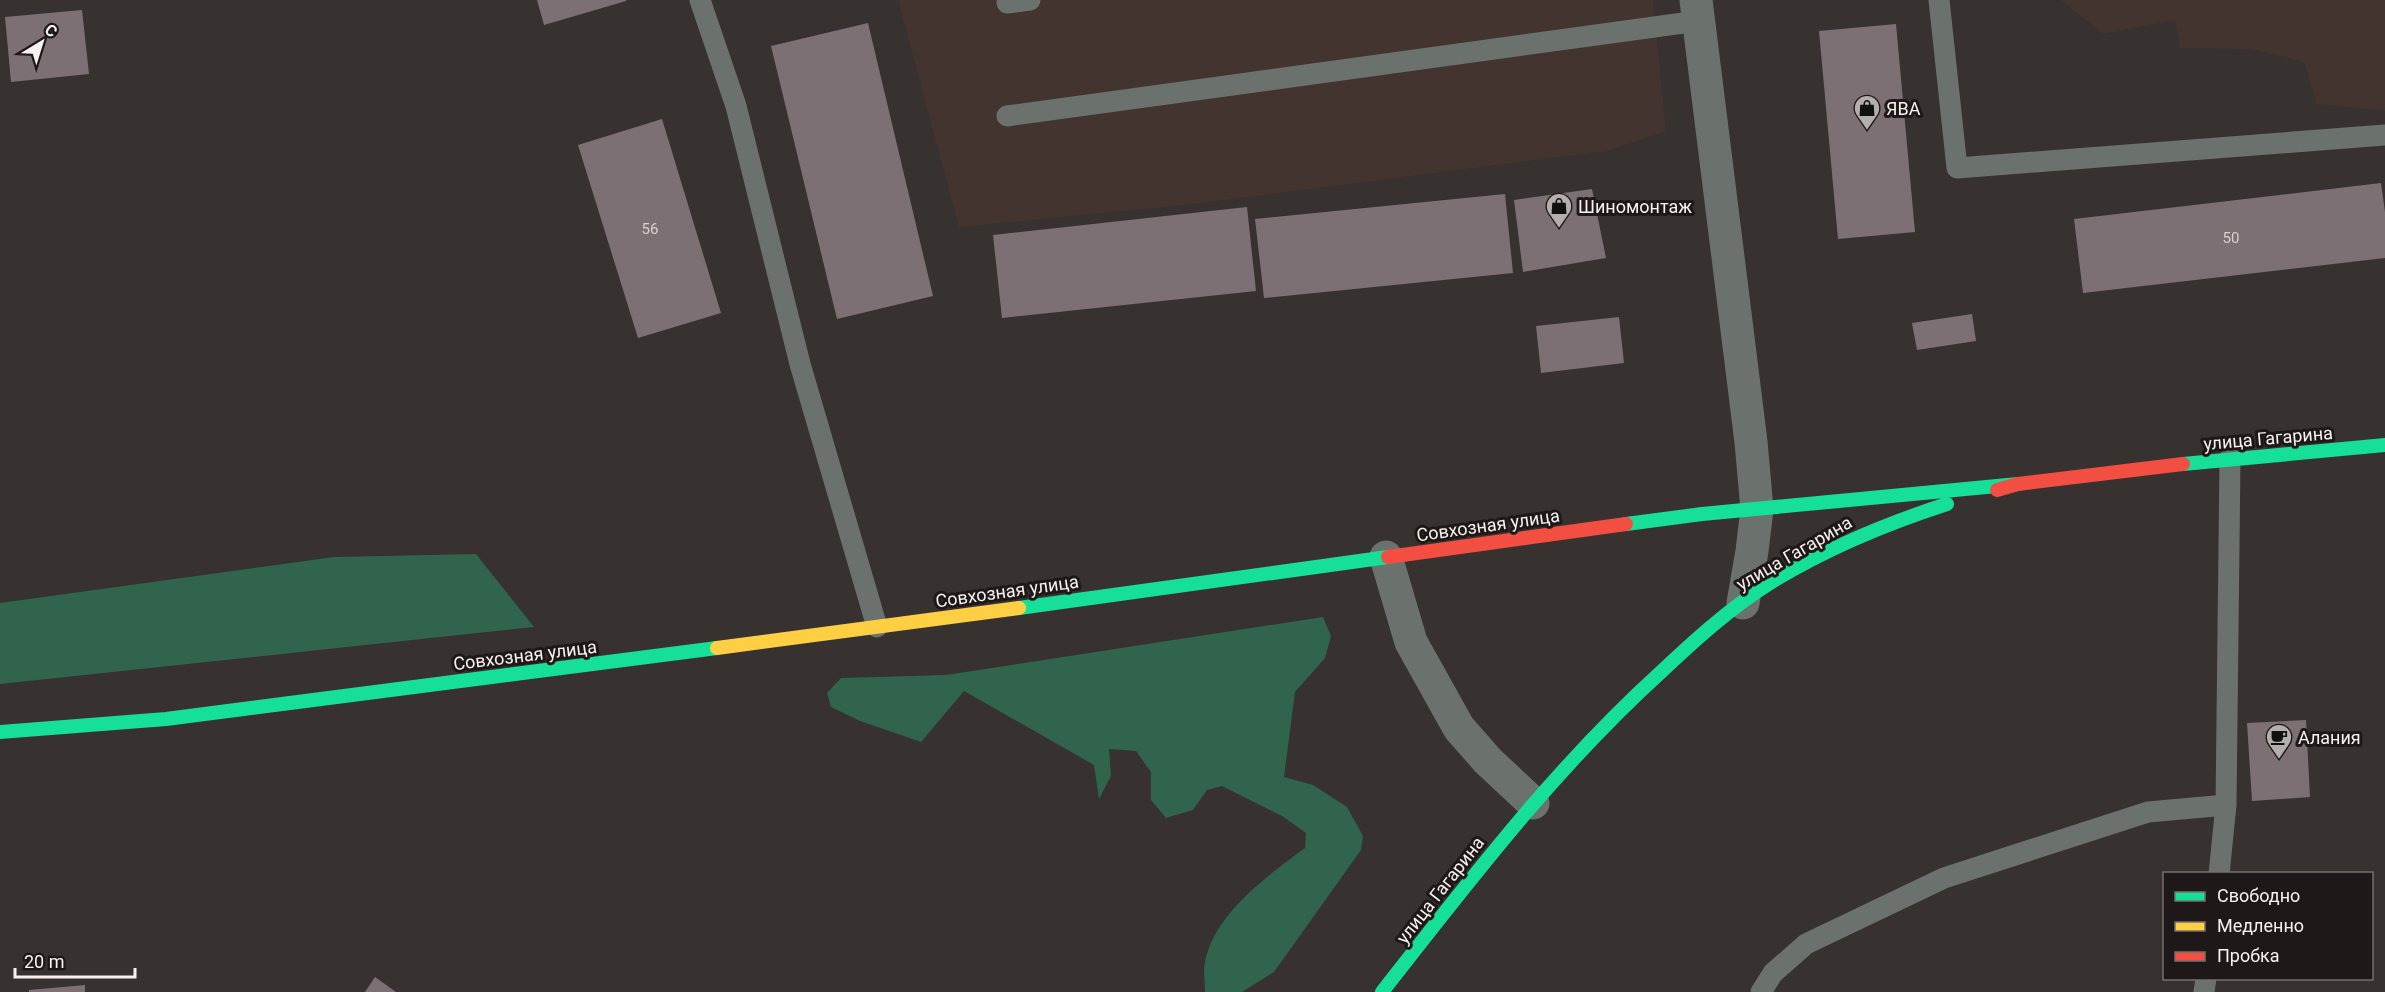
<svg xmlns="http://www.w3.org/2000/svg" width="2385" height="992" font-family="Roboto,sans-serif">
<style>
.built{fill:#43342f}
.forest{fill:#30644c}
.building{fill:#7d7074}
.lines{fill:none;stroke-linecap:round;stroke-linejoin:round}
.lane{stroke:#6b726d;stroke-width:21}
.street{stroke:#6b726d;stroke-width:33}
.fast{stroke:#16e098;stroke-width:14}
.slow{stroke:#ffcf43;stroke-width:14}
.jam{stroke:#f24e42;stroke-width:14}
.labels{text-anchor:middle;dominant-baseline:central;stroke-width:6;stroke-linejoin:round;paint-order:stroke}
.number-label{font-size:15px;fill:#d8d1d0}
.poi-label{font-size:18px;fill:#f7f1ef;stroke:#1e1918;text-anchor:start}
.street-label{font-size:18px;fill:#f7f1ef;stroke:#1e1918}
</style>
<rect width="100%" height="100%" fill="#373130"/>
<path class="built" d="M 898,0 L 1653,0 L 1666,131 L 1606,151 L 1185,205 L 959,227 Z
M 2061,0 L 2385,0 L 2385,111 L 2317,104 L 2304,62 L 2251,49 L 2180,48 L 2175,20 L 2103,34 Z"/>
<path class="forest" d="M 476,554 L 534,627 L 0,684 L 0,603 L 334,557 Z
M 1323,617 L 1331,636 L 1325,658 L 1295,692 L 1284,777 L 1313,785 L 1347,807 L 1363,836 L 1361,850 L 1274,972 L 1242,992 L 1205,992 C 1205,984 1204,976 1204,969 C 1209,917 1267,876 1305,848 L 1306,833 L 1282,816 L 1222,786 L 1207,790 L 1193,810 L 1166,818 L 1151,800 L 1151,772 L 1136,751 L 1109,749 L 1111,776 L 1099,799 L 1094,765 L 964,691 L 921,742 L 860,721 L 831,707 L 827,693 L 841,678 L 946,675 Z"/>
<path class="building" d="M 537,0 L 626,0 L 626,1 L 544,25 Z
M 82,10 L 89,74 L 11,82 L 5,17 Z
M 868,23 L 933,296 L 837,319 L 771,46 Z
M 1896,24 L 1915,232 L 1838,239 L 1819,31 Z
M 662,119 L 721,313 L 638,338 L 578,145 Z
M 2381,183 L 2385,212 L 2385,258 L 2083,293 L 2074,219 Z
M 1592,189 L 1606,258 L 1523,272 L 1514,200 Z
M 1505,194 L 1513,273 L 1264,298 L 1255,219 Z
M 1247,207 L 1256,291 L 1002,318 L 993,235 Z
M 1972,314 L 1976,341 L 1917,350 L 1912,323 Z
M 1619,317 L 1624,363 L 1541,373 L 1536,326 Z
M 2306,720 L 2310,797 L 2252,801 L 2247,723 Z
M 375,977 L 396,992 L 365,992 Z
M 85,985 L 85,992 L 29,992 L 29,990 Z"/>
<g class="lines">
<path class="lane" d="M 700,0 L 736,106 L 800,364 L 877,627
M 1939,0 L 1957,168 L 2385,135
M 1007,3 L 1030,0
M 1007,116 L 1698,21
M 2219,874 L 2226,805 L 2230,458
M 1761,992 L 1773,973 L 1806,944 L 1944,878 L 2148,812 L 2226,805
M 2204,992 L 2206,978"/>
<path class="street" d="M 1696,0 L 1751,442 L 1757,509 L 1752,551 L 1743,603
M 1386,557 L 1411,642 L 1459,728 L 1488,761 L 1533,803"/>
<path class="fast" d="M 2183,464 L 2385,445
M 1626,524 L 1702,514 L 2018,484
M 1019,608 L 1388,557
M 0,732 L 166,719 L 717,648
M 1382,992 C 1470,880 1555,768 1661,672 C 1695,640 1730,608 1770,583 C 1825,549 1885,524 1947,504"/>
<path class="slow" d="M 717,648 L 1019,608"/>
<path class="jam" d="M 1997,490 L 2018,484 L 2183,464
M 1388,557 L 1626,524"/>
</g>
<defs>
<g id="shop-pin" transform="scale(1.35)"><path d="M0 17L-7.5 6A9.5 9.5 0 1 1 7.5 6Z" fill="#b4aeac" stroke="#1e1918"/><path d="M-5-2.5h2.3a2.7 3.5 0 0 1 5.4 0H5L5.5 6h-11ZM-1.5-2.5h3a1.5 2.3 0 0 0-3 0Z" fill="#111"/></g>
<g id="cafe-pin" transform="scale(1.35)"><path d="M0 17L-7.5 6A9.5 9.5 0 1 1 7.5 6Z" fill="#b4aeac" stroke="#1e1918"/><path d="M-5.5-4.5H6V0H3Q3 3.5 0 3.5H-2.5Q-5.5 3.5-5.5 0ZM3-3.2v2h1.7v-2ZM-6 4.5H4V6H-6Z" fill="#111"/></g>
</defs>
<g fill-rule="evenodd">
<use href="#shop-pin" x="1867" y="108"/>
<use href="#shop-pin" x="1559" y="206"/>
<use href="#cafe-pin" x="2279" y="737"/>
</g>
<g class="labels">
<g class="number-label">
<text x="650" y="229">56</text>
<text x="2231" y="238">50</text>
</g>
<g class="poi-label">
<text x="1886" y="108">ЯВА</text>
<text x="1578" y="206">Шиномонтаж</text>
<text x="2298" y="737">Алания</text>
</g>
<g class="street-label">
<text transform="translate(2268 438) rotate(-5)">улица Гагарина</text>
<text transform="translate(1488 525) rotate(-8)">Совхозная улица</text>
<text transform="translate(1794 553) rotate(-30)">улица Гагарина</text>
<text transform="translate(1007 591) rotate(-8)">Совхозная улица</text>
<text transform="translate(525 655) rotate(-7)">Совхозная улица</text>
<text transform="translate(1440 890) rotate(-52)">улица Гагарина</text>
</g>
</g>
<rect x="2163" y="872" width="210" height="108" fill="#1e1918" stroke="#756f6e" stroke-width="1.5"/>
<rect x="2175" y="892" width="30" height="9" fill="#16e098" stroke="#756f6e" stroke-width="1.5"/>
<text x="2217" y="902" font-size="18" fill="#f7f1ef">Свободно</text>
<rect x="2175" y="922" width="30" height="9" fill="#ffcf43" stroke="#756f6e" stroke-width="1.5"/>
<text x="2217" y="932" font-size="18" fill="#f7f1ef">Медленно</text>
<rect x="2175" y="952" width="30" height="9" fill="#f24e42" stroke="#756f6e" stroke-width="1.5"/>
<text x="2217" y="962" font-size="18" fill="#f7f1ef">Пробка</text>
<g transform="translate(42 42) rotate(38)" stroke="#1e1918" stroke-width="4.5" paint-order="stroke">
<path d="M0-4.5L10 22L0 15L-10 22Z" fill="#f7f1ef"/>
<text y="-9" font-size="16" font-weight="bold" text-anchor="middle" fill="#f7f1ef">С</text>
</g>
<path d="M15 968v9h120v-9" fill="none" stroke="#f7f1ef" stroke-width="3"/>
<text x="24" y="968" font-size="18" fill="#f7f1ef" stroke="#1e1918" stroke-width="4.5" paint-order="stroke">20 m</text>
</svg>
